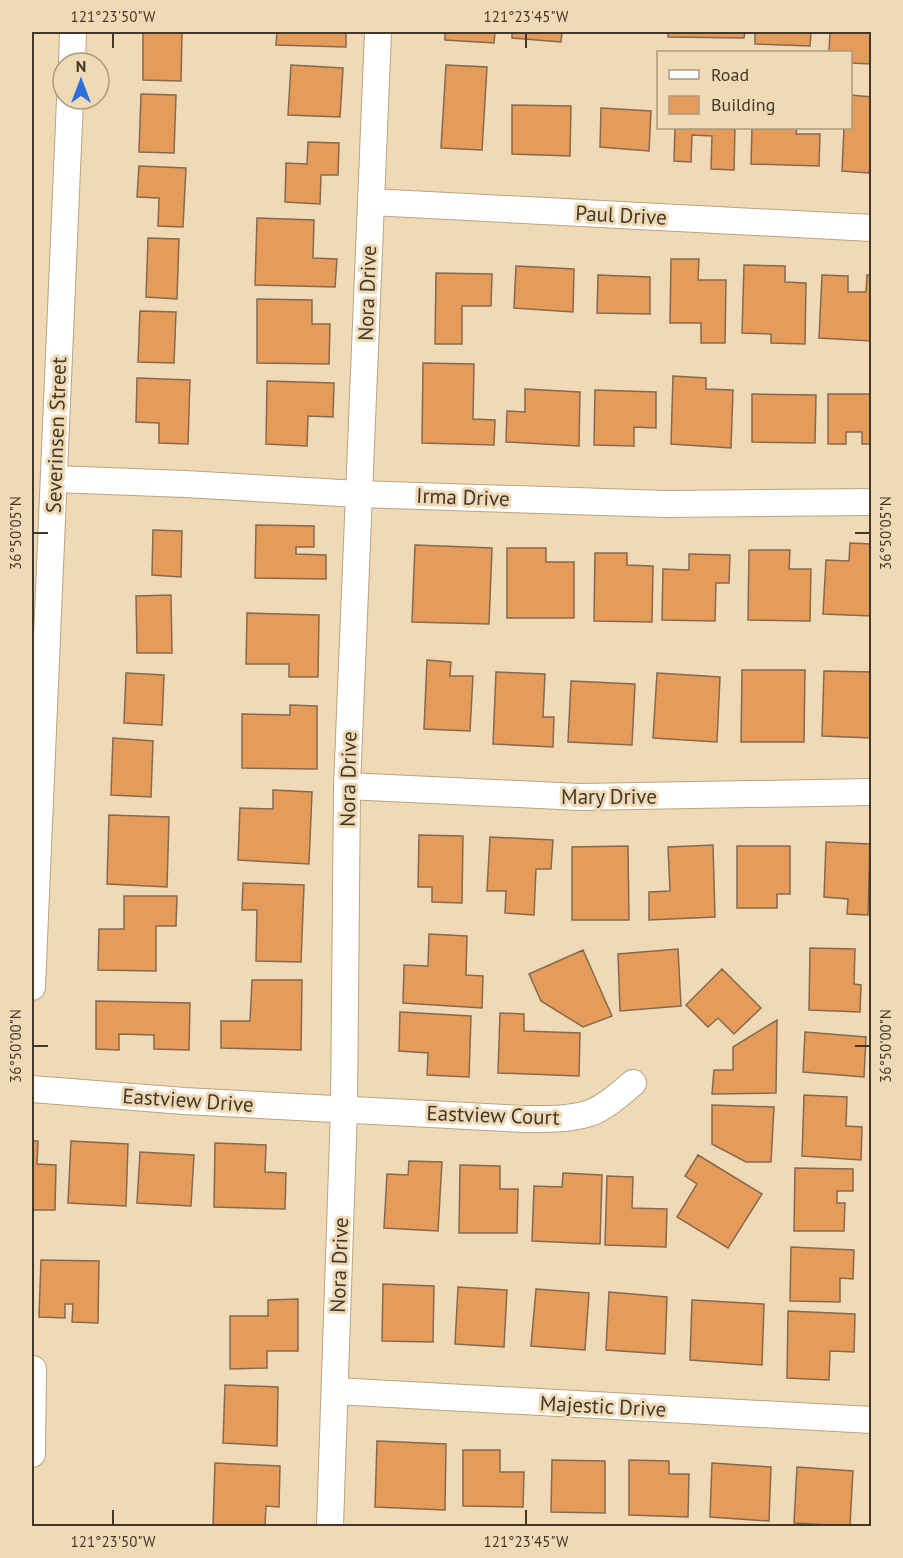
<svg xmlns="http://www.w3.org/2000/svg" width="903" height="1558" font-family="'PT Sans',sans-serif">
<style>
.building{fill:#e59b5a;stroke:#876950;stroke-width:1.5}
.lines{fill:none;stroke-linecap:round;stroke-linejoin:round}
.street-casing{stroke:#b9a481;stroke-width:28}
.street{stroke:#fff;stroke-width:26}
.ticks{fill:none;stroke:#41382a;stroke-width:2}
.labels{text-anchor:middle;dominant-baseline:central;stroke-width:6;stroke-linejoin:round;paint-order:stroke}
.street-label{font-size:21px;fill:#41382a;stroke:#f0dab6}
.neatline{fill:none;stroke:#41382a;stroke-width:2}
.ticks-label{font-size:15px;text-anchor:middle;fill:#41382a}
</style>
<rect width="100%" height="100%" fill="#f0dab6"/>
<path class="building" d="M 143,32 L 182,32 L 181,81 L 143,80 Z
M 277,32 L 346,32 L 346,47 L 276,45 Z
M 445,32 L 495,32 L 494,43 L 445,40 Z
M 512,32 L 562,32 L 561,42 L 512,38 Z
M 668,32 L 745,32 L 744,38 L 668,37 Z
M 755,32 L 811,32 L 810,46 L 755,44 Z
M 830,32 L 872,32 L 872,64 L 850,63 L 850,52 L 829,52 Z
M 291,65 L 343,68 L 340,117 L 288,115 Z
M 446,65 L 487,67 L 482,150 L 441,148 Z
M 141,94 L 176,95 L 174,153 L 139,152 Z
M 850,95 L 872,97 L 872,151 L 869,173 L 842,171 L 844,128 L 850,128 Z
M 512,105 L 571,106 L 570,156 L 512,154 Z
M 601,108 L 651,111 L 649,151 L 600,147 Z
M 675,128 L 735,128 L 734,170 L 711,169 L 712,136 L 692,135 L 691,162 L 674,161 Z
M 752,128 L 797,128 L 796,134 L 820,134 L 819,166 L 751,164 Z
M 308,142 L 339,143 L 338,175 L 321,175 L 320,204 L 285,202 L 286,163 L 307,164 Z
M 139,166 L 186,168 L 183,227 L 158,226 L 159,198 L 137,197 Z
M 257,218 L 314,220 L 313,258 L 337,259 L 335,287 L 255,285 Z
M 148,238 L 179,239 L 177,299 L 146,297 Z
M 671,259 L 699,259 L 698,280 L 726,280 L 725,343 L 701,343 L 701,323 L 670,323 Z
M 744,265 L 785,266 L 785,282 L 806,283 L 805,344 L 771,343 L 771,334 L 742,333 Z
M 516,266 L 574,269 L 573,312 L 514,308 Z
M 436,273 L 492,274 L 491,306 L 462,306 L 462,344 L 435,344 Z
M 598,275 L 650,277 L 650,314 L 597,313 Z
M 822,275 L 848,276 L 848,292 L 866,292 L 867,275 L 872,275 L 872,341 L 819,338 Z
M 257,299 L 312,300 L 312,324 L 330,324 L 329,364 L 257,363 Z
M 140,311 L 176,312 L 174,363 L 138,362 Z
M 423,363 L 474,364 L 473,419 L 495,420 L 494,445 L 422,443 Z
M 673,376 L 706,378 L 706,389 L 733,390 L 731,448 L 671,444 Z
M 137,378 L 190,380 L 188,444 L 159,443 L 159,423 L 136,422 Z
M 267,381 L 334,383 L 333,417 L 308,416 L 307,446 L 266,444 Z
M 525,389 L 580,392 L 579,446 L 506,442 L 507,411 L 525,412 Z
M 595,390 L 656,392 L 656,428 L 634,427 L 634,446 L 594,445 Z
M 752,394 L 816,395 L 815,443 L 752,442 Z
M 828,394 L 872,394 L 872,444 L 862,444 L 862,432 L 846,432 L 846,444 L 828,444 Z
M 256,525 L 314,526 L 314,547 L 296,547 L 296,554 L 326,555 L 326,579 L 255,578 Z
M 153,530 L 182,531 L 181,577 L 152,575 Z
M 850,543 L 872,544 L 872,616 L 823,614 L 826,560 L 849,561 Z
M 415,545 L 492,548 L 489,624 L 412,622 Z
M 507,548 L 546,548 L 546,562 L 574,562 L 574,618 L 507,618 Z
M 749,550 L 790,550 L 789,569 L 811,569 L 810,621 L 748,620 Z
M 595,553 L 627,553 L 627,565 L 653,566 L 652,622 L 594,621 Z
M 689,554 L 730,555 L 729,583 L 716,583 L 715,621 L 662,620 L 663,569 L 689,570 Z
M 171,595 L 172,653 L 137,653 L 136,596 Z
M 247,613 L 319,615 L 318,677 L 289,677 L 289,664 L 246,664 Z
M 427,660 L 451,662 L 450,676 L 473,676 L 470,731 L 424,729 Z
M 742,670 L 805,670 L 804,742 L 741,742 Z
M 824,671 L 872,672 L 872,738 L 822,736 Z
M 496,672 L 545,674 L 543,717 L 554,717 L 553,747 L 493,744 Z
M 126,673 L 164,675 L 162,725 L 124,723 Z
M 657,673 L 720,677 L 717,742 L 653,738 Z
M 571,681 L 635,684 L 632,745 L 568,742 Z
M 290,705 L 317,706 L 317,769 L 242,768 L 242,714 L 290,715 Z
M 113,738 L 153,741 L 151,797 L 111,795 Z
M 273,790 L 312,792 L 309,864 L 238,860 L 240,808 L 273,809 Z
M 109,815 L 169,817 L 167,887 L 107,884 Z
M 419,835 L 463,836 L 462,903 L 432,902 L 432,887 L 418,887 Z
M 490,837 L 553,840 L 551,869 L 536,869 L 534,915 L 505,913 L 506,891 L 487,891 Z
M 826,842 L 870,844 L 868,915 L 847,914 L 848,899 L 824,897 Z
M 713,845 L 715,917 L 649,920 L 649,892 L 670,891 L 668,847 Z
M 628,846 L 629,920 L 572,920 L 572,847 Z
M 737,846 L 790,846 L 790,894 L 777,894 L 777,908 L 737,908 Z
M 243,883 L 304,885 L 301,962 L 256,961 L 257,910 L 242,910 Z
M 124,896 L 177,896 L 176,926 L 156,926 L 156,971 L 98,970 L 99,929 L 124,929 Z
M 429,934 L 467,936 L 466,975 L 483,976 L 482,1008 L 403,1003 L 404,965 L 428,966 Z
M 810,948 L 855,949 L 854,984 L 861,985 L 860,1012 L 809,1010 Z
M 678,949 L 681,1006 L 620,1011 L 618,954 Z
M 583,950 L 612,1016 L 583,1027 L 541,1001 L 529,974 Z
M 722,969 L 761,1008 L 734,1034 L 718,1018 L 708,1027 L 686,1005 Z
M 252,980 L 302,980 L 301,1050 L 221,1048 L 221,1021 L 250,1021 Z
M 96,1001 L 190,1003 L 189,1050 L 154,1049 L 154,1035 L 119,1034 L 119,1050 L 96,1049 Z
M 400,1012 L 471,1016 L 469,1077 L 427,1075 L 428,1053 L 399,1051 Z
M 500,1013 L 524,1014 L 524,1031 L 580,1033 L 579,1076 L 498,1073 Z
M 777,1020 L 776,1093 L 712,1094 L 714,1070 L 733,1070 L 733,1047 Z
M 805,1032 L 866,1037 L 864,1077 L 803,1072 Z
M 804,1095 L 847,1097 L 846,1126 L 862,1127 L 861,1160 L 802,1156 Z
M 712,1105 L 774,1107 L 771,1162 L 746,1162 L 712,1144 Z
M 32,1141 L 38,1141 L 37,1164 L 56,1165 L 55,1210 L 32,1210 Z
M 71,1141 L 128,1144 L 126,1206 L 68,1203 Z
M 215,1143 L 266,1145 L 265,1172 L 286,1173 L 285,1209 L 214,1207 Z
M 140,1152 L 194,1155 L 191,1206 L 137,1203 Z
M 698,1155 L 762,1194 L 728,1248 L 677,1217 L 697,1184 L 685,1176 Z
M 409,1161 L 442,1162 L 438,1231 L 384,1228 L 387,1174 L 408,1175 Z
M 460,1165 L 500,1166 L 500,1189 L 518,1189 L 517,1233 L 459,1233 Z
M 795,1168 L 853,1169 L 853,1191 L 837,1191 L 837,1203 L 845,1203 L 844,1231 L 794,1231 Z
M 563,1173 L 602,1175 L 600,1244 L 532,1241 L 534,1186 L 562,1187 Z
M 607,1176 L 633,1177 L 632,1208 L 667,1209 L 666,1247 L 605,1245 Z
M 791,1247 L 854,1250 L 853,1279 L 840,1278 L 840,1302 L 790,1301 Z
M 41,1260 L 99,1261 L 98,1323 L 72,1322 L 73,1304 L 65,1304 L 65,1318 L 39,1317 Z
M 383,1284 L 434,1286 L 433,1342 L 382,1341 Z
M 458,1287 L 507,1290 L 504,1347 L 455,1344 Z
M 536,1289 L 589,1293 L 585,1350 L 531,1346 Z
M 609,1292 L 667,1297 L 665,1354 L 606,1350 Z
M 298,1299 L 298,1351 L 267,1351 L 267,1368 L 230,1369 L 230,1316 L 268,1316 L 268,1300 Z
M 692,1300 L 764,1304 L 762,1365 L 690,1360 Z
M 788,1311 L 855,1314 L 854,1352 L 830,1351 L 829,1380 L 787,1378 Z
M 225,1385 L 278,1387 L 277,1446 L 223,1443 Z
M 377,1441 L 446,1444 L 445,1510 L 375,1507 Z
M 463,1450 L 500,1450 L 500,1472 L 524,1472 L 523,1507 L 463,1506 Z
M 552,1460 L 605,1461 L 605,1513 L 551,1512 Z
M 629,1460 L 669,1461 L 669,1474 L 689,1474 L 688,1517 L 629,1515 Z
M 215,1463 L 280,1466 L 279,1507 L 266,1506 L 265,1526 L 213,1526 Z
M 712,1463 L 771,1467 L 769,1521 L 710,1517 Z
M 797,1467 L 853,1471 L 850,1526 L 794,1523 Z"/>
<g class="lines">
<g class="street-casing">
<path id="street" d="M 72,63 L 73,32
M 371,202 L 872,228
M 55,479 L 185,484 L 358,494 L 666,504 L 872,502
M 347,786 L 580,797 L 872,792
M 32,987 L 70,99
M 32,1089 L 184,1101 L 523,1119 C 545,1119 569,1120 590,1113 C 606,1107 620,1094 633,1083
M 32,1369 L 33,1369 L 32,1454
M 335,1391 L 872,1420
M 330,1526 L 344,1109 L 347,786 L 378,32"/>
</g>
<use href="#street" class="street"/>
</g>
<path class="ticks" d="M 113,33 L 113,48M 526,33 L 526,48M 33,533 L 48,533M 855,533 L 870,533M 33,1046 L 48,1046M 855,1046 L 870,1046M 113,1510 L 113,1525M 526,1510 L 526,1525"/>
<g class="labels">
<g class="street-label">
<text transform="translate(621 215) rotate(3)">Paul Drive</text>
<text transform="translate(367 293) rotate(-88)">Nora Drive</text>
<text transform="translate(56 435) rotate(-88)">Severinsen Street</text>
<text transform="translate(463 497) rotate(2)">Irma Drive</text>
<text transform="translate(348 779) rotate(-89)">Nora Drive</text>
<text x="609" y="796">Mary Drive</text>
<text transform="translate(188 1100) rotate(4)">Eastview Drive</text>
<text transform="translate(493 1115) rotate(2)">Eastview Court</text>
<text transform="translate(339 1265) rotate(-88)">Nora Drive</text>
<text transform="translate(603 1406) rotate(3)">Majestic Drive</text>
</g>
</g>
<rect width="903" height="1558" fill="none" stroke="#f0dab6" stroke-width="66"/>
<rect x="657" y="51" width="195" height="78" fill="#f0dab6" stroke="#aa997e" stroke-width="1.5"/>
<rect x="669" y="70" width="30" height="9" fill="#ffffff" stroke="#aa997e" stroke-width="1.5"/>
<text x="711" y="81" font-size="18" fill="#41382a">Road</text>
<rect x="669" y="96" width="30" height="18" fill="#e59b5a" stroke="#aa997e" stroke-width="1.5"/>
<text x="711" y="111" font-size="18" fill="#41382a">Building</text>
<g transform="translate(81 81)"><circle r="28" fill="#f0dab6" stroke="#aa997e" stroke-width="1.5"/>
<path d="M0-4.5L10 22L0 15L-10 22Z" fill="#2e70dd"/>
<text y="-9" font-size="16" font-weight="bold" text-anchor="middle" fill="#41382a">N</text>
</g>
<rect x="33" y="33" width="837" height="1492" class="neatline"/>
<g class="ticks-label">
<text x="113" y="22">121°23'50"W</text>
<text x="526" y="22">121°23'45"W</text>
<text transform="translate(16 533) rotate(-90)" y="5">36°50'05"N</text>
<text transform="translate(886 533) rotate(-90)" y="5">36°50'05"N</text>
<text transform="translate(16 1046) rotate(-90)" y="5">36°50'00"N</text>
<text transform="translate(886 1046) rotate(-90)" y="5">36°50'00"N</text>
<text x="113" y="1547">121°23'50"W</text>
<text x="526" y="1547">121°23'45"W</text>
</g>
</svg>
